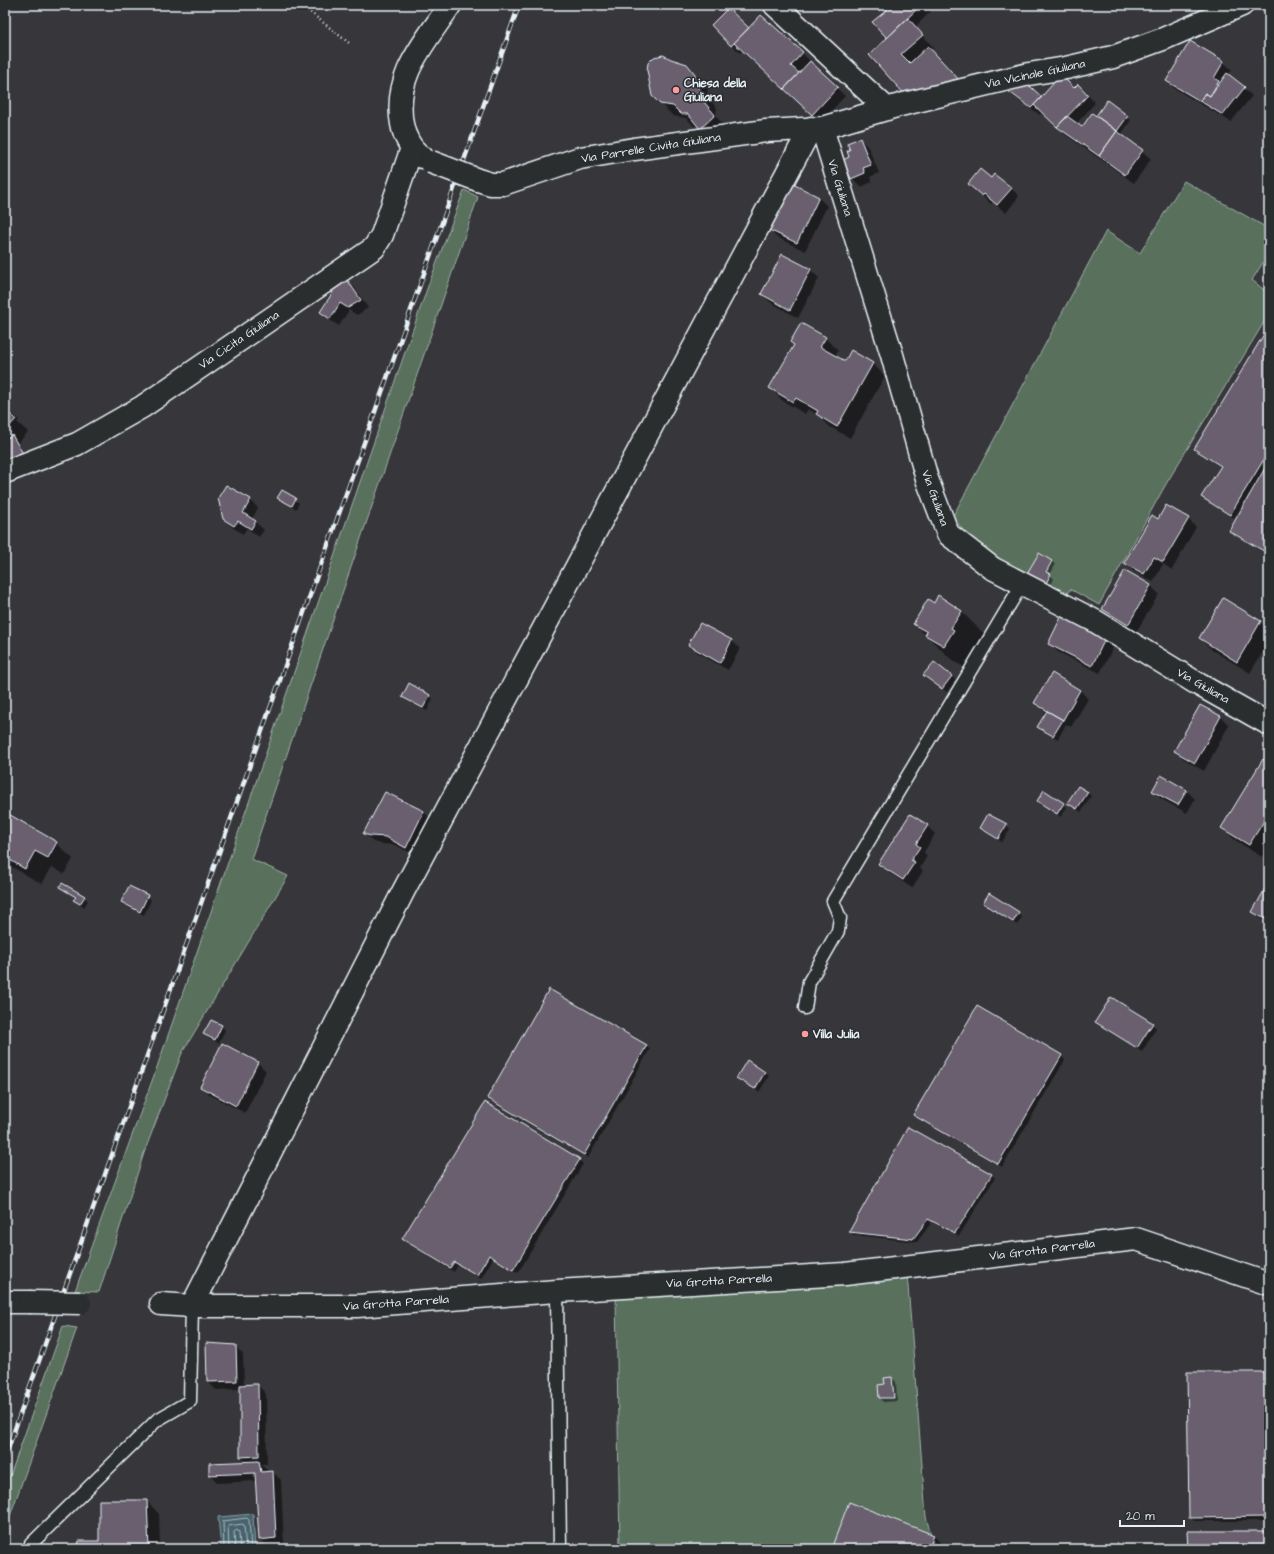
<svg xmlns="http://www.w3.org/2000/svg" width="1274" height="1554" font-family="'Architects Daughter',sans-serif">
<style>
.green{fill:#59705c;stroke:#a0b0aa}
.water{fill:#48636d;stroke:#889ca5}
.shadow{fill:#0007}
.lines{fill:none;stroke-linecap:round;stroke-linejoin:round}
.shore{stroke:#a8b8c0;stroke-width:1}
.building{fill:#6b5f6e;stroke:#e8f1f8}
.lane-casing{stroke:#e8f1f8;stroke-width:15}
.street-casing{stroke:#e8f1f8;stroke-width:25}
.path{stroke:#e8f1f8;stroke-width:2.5;stroke-dasharray:1 3;stroke-linecap:butt}
.lane{stroke:#2a2d2e;stroke-width:12}
.street{stroke:#2a2d2e;stroke-width:22}
.rail-casing{stroke:#e8f1f8;stroke-width:4.5}
.rail{stroke:#2a2d2e;stroke-width:3;stroke-dasharray:9;stroke-linecap:butt}
.street-bridge-casing{stroke:#e8f1f8;stroke-width:25;stroke-linecap:butt}
.street-bridge{stroke:#2a2d2e;stroke-width:22}
.poi-dot{fill:#ff9aa2;stroke:#2a2d2e;stroke-width:1.5}
.labels{text-anchor:middle;dominant-baseline:central;stroke-width:3;stroke-linejoin:round;paint-order:stroke}
.street-label{font-size:12px;fill:#e8f1f8;stroke:#2a2d2e}
.poi-label{font-size:12px;font-weight:bold;fill:#e8f1f8;stroke:#2a2d2e;text-anchor:start}
</style>
<rect width="100%" height="100%" fill="#37373b"/>
<filter id="ink" filterUnits="userSpaceOnUse"><feTurbulence type="fractalNoise" baseFrequency=".025" numOctaves="2"/><feDisplacementMap in="SourceGraphic" scale="8" xChannelSelector="R" yChannelSelector="G"/><feConvolveMatrix kernelMatrix="1 2 1 2 8 2 1 2 1" color-interpolation-filters="sRGB"/></filter>
<g filter="url(#ink)">
<path class="green" d="M 1184,181 L 1269,229 L 1269,253 L 1252,280 L 1269,294 L 1269,314 L 1166,484 L 1099,605 L 1070,589 L 1067,596 L 1026,575 L 990,553 L 966,535 L 953,516 L 1106,231 L 1140,253 Z
M 464,190 L 478,197 L 251,859 L 288,876 L 182,1053 L 144,1153 L 99,1292 L 75,1291 L 156,1070 L 427,289 Z
M 907,1273 L 926,1517 L 935,1549 L 620,1549 L 616,1295 Z
M 63,1326 L 77,1328 L 5,1530 L 5,1490 Z"/>
<path class="water" d="M 253,1514 L 255,1549 L 221,1549 L 218,1517 Z"/>
<path class="shadow" d="M 884,5 L 937,5 L 915,27 L 934,48 L 931,51 L 920,108 L 888,38 L 889,10 Z
M 712,25 L 748,30 L 802,53 L 845,96 L 821,122 L 743,50 L 740,53 Z
M 1223,62 L 1232,70 L 1228,75 L 1252,96 L 1231,122 L 1175,89 L 1167,81 Z
M 686,65 L 707,87 L 708,98 L 717,108 L 716,116 L 726,128 L 713,140 L 699,126 L 694,126 L 686,118 L 673,116 L 660,103 Z
M 1002,85 L 1042,98 L 1074,89 L 1086,93 L 1095,103 L 1076,124 L 1082,129 L 1096,117 L 1127,117 L 1131,120 L 1121,135 L 1142,151 L 1151,159 L 1134,183 L 1066,135 L 1042,113 L 1040,115 L 1009,93 Z
M 860,139 L 868,147 L 879,173 L 870,177 L 872,182 L 861,187 L 852,178 L 851,158 L 851,150 Z
M 991,180 L 1011,188 L 1019,196 L 1006,213 L 993,202 L 991,204 L 969,184 Z
M 789,184 L 819,198 L 827,206 L 805,251 L 776,237 L 768,228 Z
M 782,255 L 811,270 L 819,278 L 798,318 L 770,302 L 762,294 Z
M 345,279 L 354,287 L 368,308 L 357,315 L 349,310 L 339,326 L 330,320 L 321,312 Z
M 1269,328 L 1269,555 L 1234,534 L 1230,530 L 1251,494 L 1250,493 L 1234,518 L 1202,497 L 1221,467 L 1195,449 Z
M 825,338 L 838,350 L 835,356 L 846,362 L 852,352 L 873,364 L 885,376 L 850,438 L 830,427 L 818,415 L 808,409 L 805,414 L 783,401 L 770,388 L 795,346 Z
M 5,406 L 19,420 L 17,422 L 28,432 L 18,443 L 27,459 L 5,452 Z
M 282,491 L 299,503 L 296,509 L 282,501 L 279,497 Z
M 250,500 L 258,508 L 252,519 L 264,530 L 259,537 L 247,528 L 243,534 L 232,527 L 224,518 Z
M 1188,519 L 1196,527 L 1172,570 L 1163,564 L 1153,582 L 1133,571 L 1125,562 L 1159,521 Z
M 1052,561 L 1055,565 L 1050,575 L 1054,579 L 1049,588 L 1032,578 Z
M 1125,571 L 1151,586 L 1159,594 L 1136,632 L 1111,617 L 1103,609 Z
M 938,597 L 962,612 L 986,636 L 968,670 L 951,659 L 914,624 L 934,604 Z
M 1223,599 L 1261,622 L 1269,631 L 1269,642 L 1250,673 L 1212,650 L 1200,638 Z
M 701,625 L 732,641 L 740,649 L 728,670 L 698,653 L 690,645 Z
M 1106,638 L 1114,646 L 1100,673 L 1058,652 L 1049,644 Z
M 934,663 L 956,680 L 947,692 L 928,679 Z
M 1080,690 L 1088,699 L 1071,727 L 1066,724 L 1058,739 L 1042,731 L 1038,727 L 1046,713 L 1036,703 Z
M 403,696 L 430,696 L 433,699 L 427,711 L 407,700 Z
M 1200,706 L 1221,717 L 1229,725 L 1204,771 L 1184,759 L 1175,751 Z
M 1269,764 L 1269,846 L 1262,857 L 1235,840 L 1222,828 Z
M 1186,790 L 1195,799 L 1187,813 L 1161,799 L 1153,791 Z
M 1087,792 L 1091,796 L 1081,812 L 1069,803 Z
M 385,793 L 424,812 L 432,820 L 415,855 L 395,845 L 380,844 L 373,842 L 365,834 Z
M 1038,801 L 1063,804 L 1067,807 L 1061,817 Z
M 5,813 L 56,843 L 73,859 L 64,874 L 52,867 L 42,884 L 5,863 Z
M 1006,825 L 1010,829 L 1002,842 L 985,832 L 981,828 Z
M 927,826 L 935,834 L 924,852 L 927,856 L 920,868 L 923,871 L 912,888 L 888,872 L 880,864 Z
M 1269,884 L 1269,924 L 1262,920 L 1254,912 Z
M 60,887 L 84,897 L 88,901 L 84,907 L 75,900 L 76,898 Z
M 130,887 L 148,896 L 151,900 L 144,915 L 126,906 L 122,902 Z
M 984,903 L 1018,913 L 1022,917 L 1017,925 Z
M 211,1021 L 222,1026 L 225,1030 L 219,1043 L 208,1038 L 205,1034 Z
M 1097,1022 L 1152,1024 L 1156,1028 L 1142,1052 Z
M 223,1045 L 258,1063 L 266,1071 L 245,1113 L 210,1095 L 201,1087 Z
M 646,1046 L 650,1049 L 588,1158 L 492,1102 L 488,1098 Z
M 1061,1056 L 1065,1060 L 1002,1167 L 918,1118 L 915,1115 Z
M 747,1062 L 769,1076 L 759,1092 L 737,1077 Z
M 579,1160 L 583,1164 L 518,1273 L 493,1258 L 481,1279 L 458,1265 L 454,1272 L 407,1243 L 403,1239 Z
M 991,1174 L 995,1178 L 959,1236 L 932,1222 L 917,1242 L 854,1235 L 850,1231 Z
M 235,1346 L 243,1354 L 244,1386 L 258,1385 L 266,1394 L 267,1464 L 261,1464 L 267,1470 L 267,1472 L 273,1472 L 281,1480 L 284,1546 L 268,1547 L 260,1539 L 256,1481 L 218,1483 L 210,1475 L 246,1462 L 241,1457 L 241,1389 L 216,1390 L 208,1382 Z
M 1269,1373 L 1269,1521 L 1194,1521 L 1190,1517 Z
M 892,1378 L 896,1382 L 897,1401 L 883,1402 L 880,1398 L 886,1384 Z
M 147,1501 L 159,1514 L 160,1549 L 78,1549 L 100,1542 Z
M 850,1503 L 934,1536 L 946,1549 L 832,1549 Z"/>
<g class="lines">
<path class="shore" d="M 224,1549 L 223,1521 L 247,1518 L 249,1520 L 251,1549
M 229,1549 L 228,1526 L 243,1524 L 244,1525 L 246,1549
M 235,1549 L 234,1532 L 237,1530 L 239,1532 L 240,1549"/>
</g>
<path class="building" d="M 883,5 L 921,5 L 887,38 L 872,22 L 887,10 Z
M 728,8 L 749,28 L 731,46 L 711,25 Z
M 761,15 L 803,52 L 791,66 L 799,73 L 784,89 L 734,43 Z
M 908,18 L 923,35 L 901,54 L 910,63 L 928,46 L 962,83 L 906,96 L 869,55 Z
M 1190,41 L 1224,61 L 1214,78 L 1219,81 L 1210,96 L 1205,93 L 1200,101 L 1166,81 Z
M 663,55 L 671,59 L 687,64 L 695,74 L 696,85 L 705,95 L 704,102 L 715,115 L 700,129 L 688,114 L 681,114 L 673,106 L 660,104 L 652,96 L 647,70 L 648,63 L 654,57 Z
M 810,61 L 838,87 L 812,115 L 784,89 Z
M 1227,73 L 1245,87 L 1223,115 L 1200,101 L 1205,93 L 1210,96 Z
M 1061,75 L 1074,88 L 1078,84 L 1088,95 L 1057,127 L 1034,105 Z
M 1022,79 L 1042,97 L 1031,108 L 1000,85 Z
M 1107,100 L 1128,116 L 1117,131 L 1096,116 Z
M 1092,113 L 1117,131 L 1099,156 L 1057,127 L 1067,116 L 1082,127 Z
M 1117,131 L 1143,150 L 1125,175 L 1099,156 Z
M 860,138 L 871,165 L 863,168 L 865,173 L 851,179 L 843,160 L 849,157 L 847,151 L 850,150 L 847,143 Z
M 980,169 L 991,178 L 994,174 L 1012,188 L 997,205 L 984,194 L 982,196 L 968,184 Z
M 789,182 L 819,197 L 797,243 L 767,229 Z
M 782,254 L 811,269 L 790,310 L 761,294 Z
M 346,278 L 361,300 L 348,308 L 340,303 L 330,319 L 320,312 L 333,292 L 330,287 Z
M 801,323 L 826,337 L 820,347 L 845,361 L 851,350 L 873,363 L 837,427 L 816,414 L 818,411 L 796,398 L 793,402 L 769,388 L 794,345 L 790,342 Z
M 1269,326 L 1269,451 L 1230,515 L 1201,497 L 1221,466 L 1194,449 Z
M 5,404 L 7,407 L 5,409 L 16,419 L 5,431 Z
M 12,435 L 24,455 L 9,460 L 5,454 L 5,440 Z
M 1269,461 L 1269,554 L 1229,531 Z
M 226,485 L 251,499 L 243,513 L 256,521 L 251,529 L 238,521 L 234,526 L 223,519 L 218,498 Z
M 282,490 L 296,498 L 292,506 L 277,498 Z
M 1166,505 L 1189,518 L 1163,562 L 1154,557 L 1144,574 L 1124,563 L 1152,515 L 1158,519 Z
M 1039,553 L 1052,561 L 1046,572 L 1051,574 L 1045,585 L 1026,575 Z
M 1125,570 L 1151,585 L 1128,625 L 1102,609 Z
M 938,595 L 962,611 L 951,628 L 954,630 L 944,646 L 925,635 L 927,632 L 913,624 L 928,599 L 934,603 Z
M 1223,598 L 1261,621 L 1237,662 L 1199,638 Z
M 1062,615 L 1106,637 L 1092,666 L 1048,644 Z
M 700,623 L 732,640 L 720,663 L 688,645 Z
M 934,662 L 952,676 L 942,689 L 923,675 Z
M 1052,673 L 1080,690 L 1063,720 L 1034,703 Z
M 409,683 L 430,695 L 423,708 L 402,697 Z
M 1200,705 L 1221,716 L 1195,763 L 1174,751 Z
M 1047,711 L 1063,720 L 1053,736 L 1037,727 Z
M 1263,759 L 1269,763 L 1269,813 L 1249,845 L 1221,828 Z
M 1161,775 L 1187,790 L 1178,805 L 1152,791 Z
M 1078,786 L 1088,792 L 1077,809 L 1067,803 Z
M 1044,790 L 1064,803 L 1057,814 L 1037,801 Z
M 385,792 L 424,811 L 406,848 L 386,837 L 371,836 L 363,834 Z
M 5,812 L 57,842 L 48,858 L 35,851 L 25,869 L 5,857 Z
M 910,814 L 928,825 L 916,844 L 920,847 L 911,860 L 915,862 L 903,880 L 878,864 Z
M 988,814 L 1007,824 L 998,839 L 980,828 Z
M 1269,882 L 1269,921 L 1252,912 Z
M 62,883 L 85,896 L 80,904 L 73,900 L 76,897 L 59,887 Z
M 129,886 L 148,895 L 140,912 L 121,902 Z
M 989,893 L 1019,912 L 1013,922 L 983,903 Z
M 549,989 L 647,1045 L 584,1155 L 487,1098 Z
M 1111,997 L 1153,1023 L 1137,1048 L 1095,1022 Z
M 977,1006 L 1062,1055 L 998,1164 L 913,1115 Z
M 211,1020 L 222,1025 L 215,1040 L 203,1034 Z
M 222,1043 L 258,1062 L 236,1106 L 200,1087 Z
M 747,1060 L 765,1072 L 755,1089 L 736,1078 Z
M 485,1102 L 580,1159 L 513,1270 L 489,1255 L 477,1275 L 454,1262 L 450,1268 L 402,1239 Z
M 908,1127 L 992,1174 L 955,1233 L 928,1219 L 913,1239 L 849,1232 Z
M 206,1343 L 236,1345 L 237,1381 L 207,1382 Z
M 1187,1372 L 1269,1372 L 1269,1517 L 1189,1518 Z
M 892,1377 L 894,1398 L 879,1398 L 878,1385 L 885,1384 L 884,1378 Z
M 254,1384 L 258,1384 L 259,1456 L 240,1457 L 240,1385 Z
M 259,1461 L 261,1472 L 273,1471 L 276,1538 L 259,1540 L 255,1473 L 209,1475 L 209,1463 Z
M 99,1500 L 147,1500 L 149,1549 L 77,1549 L 79,1541 L 99,1541 Z
M 849,1502 L 934,1535 L 929,1549 L 831,1549 Z
M 1187,1531 L 1269,1531 L 1269,1549 L 1188,1549 Z"/>
<g class="lines">
<g class="lane-casing">
<path id="lane" d="M 805,1008 L 809,982 L 838,931 L 840,918 L 833,901 L 1022,584
M 557,1291 L 560,1549
M 28,1549 L 31,1544 L 157,1420 L 190,1401 L 192,1306"/>
</g>
<g class="street-casing">
<path id="street" d="M 775,5 L 887,109
M 822,128 L 892,355 L 927,479 L 948,534 L 992,568 L 1095,621 L 1198,684 L 1269,724
M 422,157 C 411,150 404,136 402,124 C 393,75 425,43 450,5
M 478,180 L 491,184 L 503,184 L 580,158 L 634,149 L 766,131 L 822,128 L 900,105 L 1029,74 L 1066,68 L 1113,57 L 1163,39 L 1242,5
M 5,472 L 77,444 L 142,407 L 374,248 L 382,235 L 412,148
M 5,1302 L 29,1302
M 161,1304 L 192,1306 L 357,1306 L 557,1291 L 845,1274 L 1136,1239 L 1269,1284
M 192,1306 L 404,890 L 811,128"/>
</g>
<path class="path" d="M 301,5 L 349,43"/>
<use href="#lane" class="lane"/>
<use href="#street" class="street"/>
<g class="rail-casing">
<path id="rail" d="M 5,1457 L 519,5"/>
</g>
<use href="#rail" class="rail"/>
<g class="street-bridge-casing">
<path id="street-bridge" d="M 431,162 L 478,180
M 29,1302 L 80,1303"/>
</g>
<use href="#street-bridge" class="street-bridge"/>
</g>
</g>
<g class="poi-dot">
<circle cx="676" cy="90" r="4"/>
<circle cx="805" cy="1034" r="4"/>
</g>
<g class="labels">
<g class="street-label">
<text transform="translate(1035 74) rotate(-12)">Via Vicinale Giuliana</text>
<text transform="translate(651 148) rotate(-9)">Via Parrelle Civita Giuliana</text>
<text transform="translate(840 188) rotate(73)">Via Giuliana</text>
<text transform="translate(239 340) rotate(-34)">Via Cicita Giuliana</text>
<text transform="translate(935 498) rotate(70)">Via Giuliana</text>
<text transform="translate(1203 686) rotate(30)">Via Giuliana</text>
<text transform="translate(1042 1250) rotate(-7)">Via Grotta Parrella</text>
<text transform="translate(719 1281) rotate(-3)">Via Grotta Parrella</text>
<text transform="translate(396 1303) rotate(-4)">Via Grotta Parrella</text>
</g>
<g class="poi-label">
<text x="684" y="83">Chiesa della<tspan x="684" dy="14">Giuliana</tspan></text>
<text x="813" y="1034">Villa Julia</text>
</g>
</g>
<rect width="1274" height="1554" fill="none" stroke="#2a2d2e" stroke-width="20"/>
<rect x="10" y="10" width="1254" height="1534" fill="none" stroke="#e8f1f8" stroke-width="1.5" filter="url(#ink)"/>
<path d="M1120 1520v6h64v-6" fill="none" stroke="#e8f1f8" stroke-width="2"/>
<text x="1126" y="1520" font-size="12" fill="#e8f1f8" stroke="#2a2d2e" stroke-width="3" paint-order="stroke">20 m</text>
</svg>
